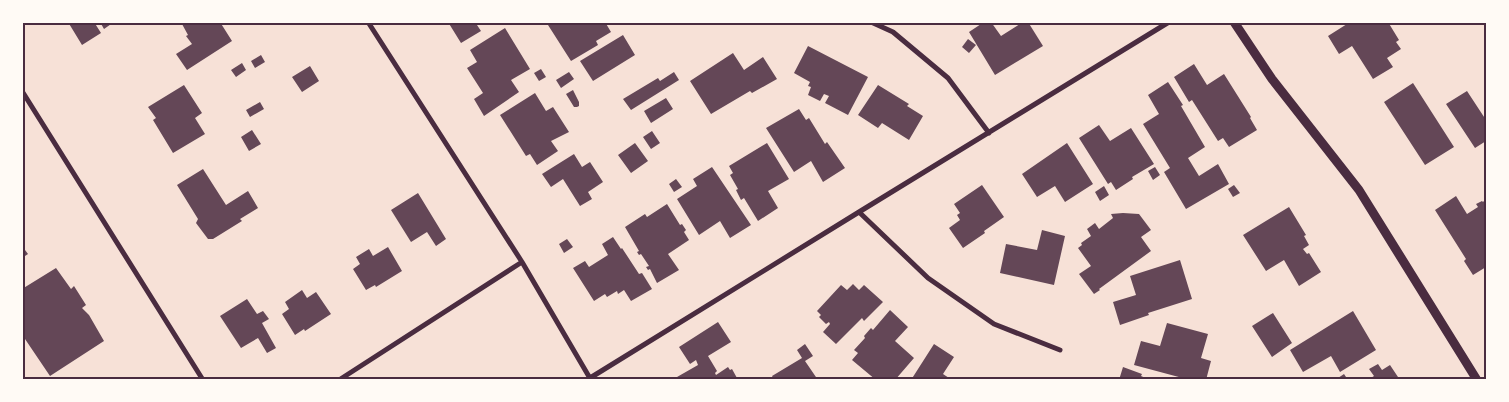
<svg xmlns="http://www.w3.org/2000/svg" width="1509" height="402" font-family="Raleway,sans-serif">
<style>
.building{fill:#644757}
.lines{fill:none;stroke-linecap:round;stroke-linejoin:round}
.minor{stroke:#4a2c40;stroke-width:5}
.tertiary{stroke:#4a2c40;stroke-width:9}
.neatline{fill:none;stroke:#4a2c40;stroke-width:2}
</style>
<rect width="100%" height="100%" fill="#f7e1d7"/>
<path class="building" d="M 68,22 L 94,22 L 101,33 L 82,45 Z
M 100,22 L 114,22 L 104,29 Z
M 185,22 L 220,22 L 232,41 L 187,70 L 176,54 L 192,44 L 186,36 L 188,35 L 182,24 Z
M 448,22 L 475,22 L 481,31 L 461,43 Z
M 552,22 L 605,22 L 611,32 L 596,41 L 598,45 L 571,61 L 548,25 Z
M 984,22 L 991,22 L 1001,36 L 1023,22 L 1028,22 L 1043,46 L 995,75 L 969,32 Z
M 1346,22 L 1388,22 L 1399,40 L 1396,42 L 1401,49 L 1387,58 L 1393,67 L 1373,79 L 1352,46 L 1339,54 L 1328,36 L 1347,24 Z
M 505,28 L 530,69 L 511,80 L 519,92 L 484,116 L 474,99 L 483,93 L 467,68 L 477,62 L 470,50 Z
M 623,35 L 635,55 L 593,81 L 580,61 Z
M 968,39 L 976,45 L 969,53 L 962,47 Z
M 808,46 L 868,77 L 848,115 L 825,103 L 829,96 L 824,94 L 820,101 L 808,95 L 811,87 L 808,86 L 810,82 L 794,73 Z
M 733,53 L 744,70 L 763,57 L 777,79 L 752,93 L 750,91 L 711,114 L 690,81 Z
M 261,55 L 265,62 L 255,68 L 251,61 Z
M 242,63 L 246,70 L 236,77 L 231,70 Z
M 1194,64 L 1207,85 L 1224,74 L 1251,117 L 1250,118 L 1257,130 L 1229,147 L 1223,138 L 1218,141 L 1192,100 L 1189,102 L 1174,77 Z
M 310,66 L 319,81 L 302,92 L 292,77 Z
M 541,69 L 546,77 L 539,81 L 534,73 Z
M 569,72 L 574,79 L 561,88 L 556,80 Z
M 674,72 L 679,80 L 631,110 L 623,99 L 658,78 L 660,81 Z
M 1168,82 L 1183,105 L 1181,106 L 1205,147 L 1188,158 L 1199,176 L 1218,164 L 1229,184 L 1186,209 L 1164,172 L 1170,168 L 1143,124 L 1159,114 L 1148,95 Z
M 1413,83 L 1454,147 L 1425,165 L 1384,102 Z
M 184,85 L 202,113 L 195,118 L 205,134 L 173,153 L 153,120 L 156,118 L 148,107 Z
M 878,85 L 909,104 L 907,106 L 923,116 L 909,140 L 882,123 L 878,128 L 858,115 Z
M 573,90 L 579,102 L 579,106 L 577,107 L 574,107 L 566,94 Z
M 1467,91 L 1486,120 L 1486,141 L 1475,148 L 1446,104 Z
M 535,93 L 546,111 L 553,107 L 569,132 L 551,141 L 558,151 L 537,165 L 530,154 L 526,156 L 500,115 Z
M 666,98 L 673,109 L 651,123 L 644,111 Z
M 260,102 L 264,109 L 250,117 L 246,110 Z
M 799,109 L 806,120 L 809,118 L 825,144 L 827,142 L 845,168 L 823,182 L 811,161 L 794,172 L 766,128 Z
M 1099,125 L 1110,141 L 1131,128 L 1154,164 L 1132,177 L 1133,179 L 1116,190 L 1111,182 L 1108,184 L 1079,138 Z
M 252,130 L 261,144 L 249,151 L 241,137 Z
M 652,131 L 660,143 L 651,149 L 643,137 Z
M 635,143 L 648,161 L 631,173 L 618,155 Z
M 767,143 L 789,179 L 768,191 L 778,208 L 758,221 L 744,198 L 741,200 L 736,190 L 738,189 L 730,175 L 733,173 L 729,166 Z
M 1067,143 L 1093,184 L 1065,202 L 1055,186 L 1037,197 L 1022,174 Z
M 574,154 L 582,167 L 590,162 L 603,182 L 588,192 L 592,199 L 580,206 L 563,179 L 551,187 L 542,174 Z
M 712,167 L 751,225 L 730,238 L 720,221 L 699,235 L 677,199 L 697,186 L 693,179 Z
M 1155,167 L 1160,175 L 1153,180 L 1148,171 Z
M 203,169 L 226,205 L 248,191 L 258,208 L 240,219 L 242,221 L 213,239 L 208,239 L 196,223 L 198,219 L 177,185 Z
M 676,179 L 682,187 L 674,192 L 669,184 Z
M 982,185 L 1004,217 L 984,231 L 985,233 L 963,248 L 949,228 L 960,220 L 957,215 L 960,213 L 954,204 Z
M 1234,185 L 1240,193 L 1233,197 L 1228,189 Z
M 1104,186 L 1109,195 L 1100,201 L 1095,192 Z
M 418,193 L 446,239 L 436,246 L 427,232 L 411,242 L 391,210 Z
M 1456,196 L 1467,214 L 1478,207 L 1476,204 L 1482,201 L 1483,202 L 1485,200 L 1486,202 L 1486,267 L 1473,275 L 1464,261 L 1466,259 L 1435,210 Z
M 667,204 L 680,225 L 682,224 L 686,230 L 684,232 L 689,240 L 668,254 L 679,270 L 657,283 L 650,269 L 648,270 L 646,267 L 649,266 L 641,254 L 639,255 L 637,252 L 639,251 L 625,227 L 645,214 L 647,217 Z
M 1289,207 L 1306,235 L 1304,236 L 1309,245 L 1303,249 L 1307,254 L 1309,253 L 1321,272 L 1299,286 L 1284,260 L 1266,271 L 1243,235 Z
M 1123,213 L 1139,214 L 1151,230 L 1141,237 L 1151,251 L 1099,289 L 1100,290 L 1094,294 L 1079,274 L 1091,266 L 1078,248 L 1082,245 L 1081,243 L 1091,236 L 1087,229 L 1095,223 L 1099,229 L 1113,218 L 1111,214 Z
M 1042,230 L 1065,236 L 1054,285 L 1000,273 L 1006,244 L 1037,250 Z
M 613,237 L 621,249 L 622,248 L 639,274 L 642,273 L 652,289 L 631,301 L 624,290 L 618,294 L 617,291 L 607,297 L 605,294 L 594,301 L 573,268 L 585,261 L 589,267 L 608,255 L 602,244 Z
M 567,239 L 573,247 L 564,253 L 559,244 Z
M 22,246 L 28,254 L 22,258 Z
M 388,247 L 402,271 L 376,287 L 375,285 L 366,290 L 353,269 L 360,264 L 356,257 L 369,249 L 373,256 Z
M 1180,260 L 1192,299 L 1148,313 L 1149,315 L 1120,325 L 1113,302 L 1136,295 L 1130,276 Z
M 56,268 L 71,289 L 74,286 L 86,305 L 82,308 L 89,315 L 104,341 L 50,376 L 25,339 L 22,343 L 22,289 Z
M 853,284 L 859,290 L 864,285 L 883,302 L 864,321 L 862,318 L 836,344 L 823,332 L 830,324 L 829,322 L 826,324 L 819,317 L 821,315 L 817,311 L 841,285 L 847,290 Z
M 302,290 L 307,298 L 316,292 L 331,314 L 305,331 L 304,329 L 295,335 L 282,314 L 289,309 L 285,302 Z
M 247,299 L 257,314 L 263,311 L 269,319 L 262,323 L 276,348 L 267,353 L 258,338 L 241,348 L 220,316 Z
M 890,310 L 908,327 L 895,341 L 914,358 L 895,380 L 876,380 L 852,360 L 858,353 L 854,350 L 865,338 L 864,336 L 871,328 L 873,330 Z
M 1353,311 L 1376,350 L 1340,372 L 1331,356 L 1303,372 L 1290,350 Z
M 1273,313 L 1292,343 L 1272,357 L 1252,326 Z
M 718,322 L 731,342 L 708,356 L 717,371 L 715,373 L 716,375 L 728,367 L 730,370 L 732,369 L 737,378 L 679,380 L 677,377 L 698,365 L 696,360 L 690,364 L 679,347 Z
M 1167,323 L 1208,334 L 1201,358 L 1211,361 L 1206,380 L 1190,380 L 1134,365 L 1141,341 L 1160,346 Z
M 805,344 L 813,356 L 805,361 L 818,380 L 774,380 L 772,376 L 802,358 L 797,350 Z
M 934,344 L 954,357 L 943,374 L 952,380 L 911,380 Z
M 1378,364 L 1382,370 L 1390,365 L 1400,380 L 1368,380 L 1374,376 L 1369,369 Z
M 1123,367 L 1142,374 L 1141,376 L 1150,380 L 1119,380 Z
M 1344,374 L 1348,380 L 1335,380 Z"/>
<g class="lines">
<path class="minor" d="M 368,22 L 522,262 L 591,380
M 871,22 L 893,32 L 948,78 L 989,133
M 22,91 L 203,380
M 859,212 L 928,278 L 994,324 L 1060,350
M 590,378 L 859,212 L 1169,22
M 339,380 L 522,262"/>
<path class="tertiary" d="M 1234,22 L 1272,79 L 1359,190 L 1477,380"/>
</g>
<rect width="1509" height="402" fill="none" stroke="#fffaf5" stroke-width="48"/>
<rect x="24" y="24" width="1461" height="354" class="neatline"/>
</svg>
